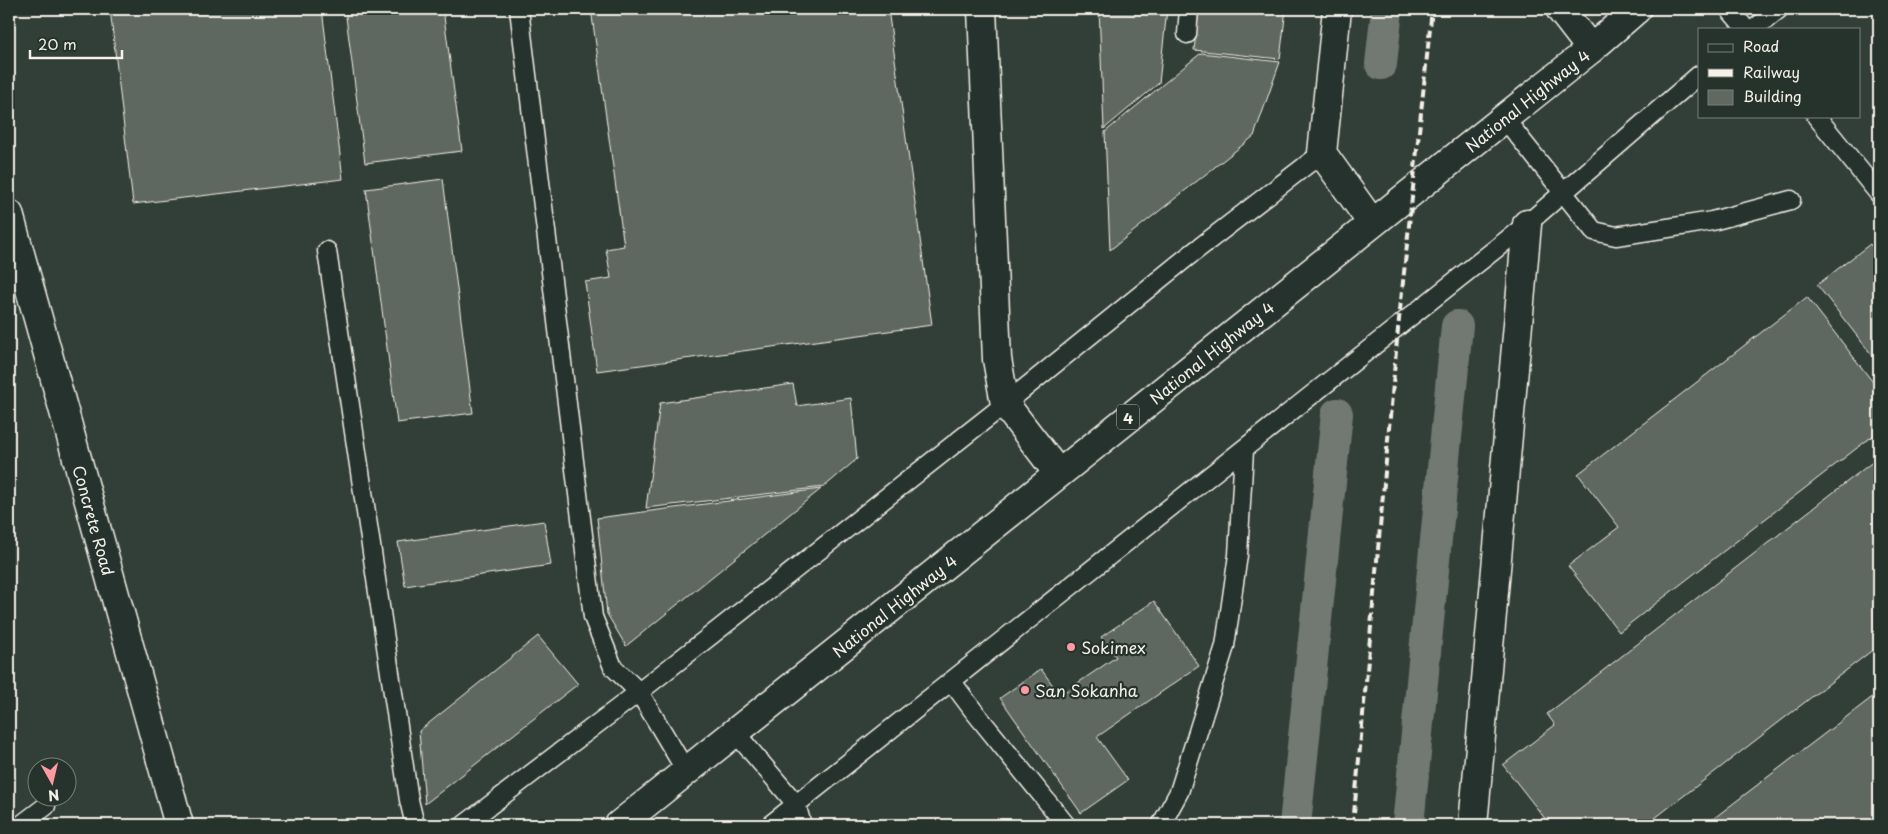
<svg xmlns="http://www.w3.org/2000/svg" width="1888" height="834" font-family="'Playpen Sans',sans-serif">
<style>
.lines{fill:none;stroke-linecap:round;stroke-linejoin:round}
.canal{stroke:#727972;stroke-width:32}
.building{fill:#5f6861;stroke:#f4f1e8}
.lane-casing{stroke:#f4f1e8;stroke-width:21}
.street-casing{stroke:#f4f1e8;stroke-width:31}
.highway-casing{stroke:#f4f1e8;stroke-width:31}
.lane{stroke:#26332d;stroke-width:18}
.street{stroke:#26332d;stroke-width:28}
.highway{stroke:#26332d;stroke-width:28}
.rail{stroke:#f4f1e8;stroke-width:4;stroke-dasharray:8 4;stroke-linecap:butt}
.poi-dot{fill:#ff9aa2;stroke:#26332d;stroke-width:2}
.labels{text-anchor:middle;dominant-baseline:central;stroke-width:4.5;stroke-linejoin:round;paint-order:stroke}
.shield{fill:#26332d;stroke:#b6b8b0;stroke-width:1}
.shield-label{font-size:15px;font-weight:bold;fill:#f4f1e8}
.street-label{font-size:16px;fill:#f4f1e8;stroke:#26332d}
.poi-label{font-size:16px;fill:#f4f1e8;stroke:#26332d;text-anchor:start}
</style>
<rect width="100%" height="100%" fill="#323e38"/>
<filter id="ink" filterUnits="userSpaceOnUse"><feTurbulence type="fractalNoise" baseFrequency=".02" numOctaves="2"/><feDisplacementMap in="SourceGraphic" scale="10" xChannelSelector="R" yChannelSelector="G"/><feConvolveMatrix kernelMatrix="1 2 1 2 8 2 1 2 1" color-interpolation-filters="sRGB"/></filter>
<g filter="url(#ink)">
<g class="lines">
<path class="canal" d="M 1381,64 L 1387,9
M 1295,825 L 1337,414
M 1408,825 L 1457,326"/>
</g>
<path class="building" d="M 110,9 L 322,9 L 343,179 L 133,204 Z
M 345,9 L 443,9 L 462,151 L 365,163 Z
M 591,9 L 888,9 L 932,325 L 597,371 L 585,282 L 611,278 L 606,249 L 624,246 Z
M 1099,9 L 1167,9 L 1159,83 L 1104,129 Z
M 1199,9 L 1286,9 L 1280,59 L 1194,50 Z
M 1201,53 L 1280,62 L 1254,136 L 1110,250 L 1105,132 Z
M 443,179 L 473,413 L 397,423 L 366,189 Z
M 1870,244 L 1879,256 L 1879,364 L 1817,285 Z
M 1807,297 L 1879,390 L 1879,431 L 1619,632 L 1568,566 L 1619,527 L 1578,474 Z
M 793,384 L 797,406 L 851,398 L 857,459 L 824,487 L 646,508 L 660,403 Z
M 1879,457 L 1879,645 L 1646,825 L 1550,825 L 1503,765 L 1555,725 L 1547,714 Z
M 821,489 L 626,646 L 607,614 L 597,518 Z
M 544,521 L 551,565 L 405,586 L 398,542 Z
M 1154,601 L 1199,666 L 1097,737 L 1128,780 L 1081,813 L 1000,698 L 1041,669 L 1060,695 L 1116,657 L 1101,637 Z
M 538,636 L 578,684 L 425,804 L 419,731 Z
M 1879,692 L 1879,825 L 1705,825 Z"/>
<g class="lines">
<g class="lane-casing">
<path id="lane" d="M 519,9 L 593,617 L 613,667 L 639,692 L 686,771
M 1729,9 L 1746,29
M 1754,29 L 1779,9
M 1187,34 L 1189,9
M 1816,116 L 1879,194
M 1504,118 L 1594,231 L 1616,236 L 1681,226 L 1712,221 L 1791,200
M 327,251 L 409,800 L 415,825
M 952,682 L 973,710 L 1066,825
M 734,731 L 796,804 L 802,825
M 21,825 L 46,806
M 464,825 L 639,692 L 1005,404 L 1186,258 L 1322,153
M 770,825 L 1527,224 L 1699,75
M 1161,825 L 1179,792 L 1225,646 L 1238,555 L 1244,450"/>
</g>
<g class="street-casing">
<g id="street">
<path d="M 982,9 L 997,359 L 1005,404 L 1058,473"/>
<path d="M 1337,9 L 1322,153 L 1372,223"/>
<path d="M 1560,9 L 1591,49"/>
<path id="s1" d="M 9,214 L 179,825"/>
<path d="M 1473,825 L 1527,224"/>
</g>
</g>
<g class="highway-casing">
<g id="highway">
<path id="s2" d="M 619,825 L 1591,49 L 1637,9"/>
</g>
</g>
<use href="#lane" class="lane"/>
<use href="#street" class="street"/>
<use href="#highway" class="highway"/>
<path class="rail" d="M 1353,825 L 1398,329 L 1432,9"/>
</g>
</g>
<g class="poi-dot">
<circle cx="1071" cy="647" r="5"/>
<circle cx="1025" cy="690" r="5"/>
</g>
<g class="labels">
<rect class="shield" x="1117" y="404.5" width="22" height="25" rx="4"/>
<g class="shield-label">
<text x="1128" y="417">4</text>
</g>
<g class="street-label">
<text stroke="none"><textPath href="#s2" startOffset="1162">National Highway 4</textPath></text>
<text stroke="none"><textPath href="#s2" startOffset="758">National Highway 4</textPath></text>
<text stroke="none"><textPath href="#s1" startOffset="318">Concrete Road</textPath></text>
<text stroke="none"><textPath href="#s2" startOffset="352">National Highway 4</textPath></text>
</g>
<g class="poi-label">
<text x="1081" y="647">Sokimex</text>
<text x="1035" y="690">San Sokanha</text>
</g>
</g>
<rect width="1888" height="834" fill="none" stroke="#26332d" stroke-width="30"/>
<rect x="15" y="15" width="1858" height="804" fill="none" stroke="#f4f1e8" stroke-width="2" filter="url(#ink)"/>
<rect x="1698" y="28" width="162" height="90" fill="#26332d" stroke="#787f78"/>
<rect x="1708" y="44" width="25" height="8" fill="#26332d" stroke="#787f78"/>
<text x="1743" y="52" font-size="15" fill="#f4f1e8">Road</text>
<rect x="1708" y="69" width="25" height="8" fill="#f4f1e8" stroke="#787f78"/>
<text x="1743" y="78" font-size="15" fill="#f4f1e8">Railway</text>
<rect x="1708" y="90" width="25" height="15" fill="#5f6861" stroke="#787f78"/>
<text x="1743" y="102" font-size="15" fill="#f4f1e8">Building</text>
<g transform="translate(52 782) rotate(172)"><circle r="24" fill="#26332d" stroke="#787f78"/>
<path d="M0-4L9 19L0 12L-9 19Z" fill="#ff9aa2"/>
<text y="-8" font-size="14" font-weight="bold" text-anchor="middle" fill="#f4f1e8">N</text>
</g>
<path d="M30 50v8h92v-8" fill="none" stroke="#f4f1e8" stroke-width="2.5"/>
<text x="38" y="50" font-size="15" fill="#f4f1e8" stroke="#26332d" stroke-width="4" paint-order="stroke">20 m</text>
</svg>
